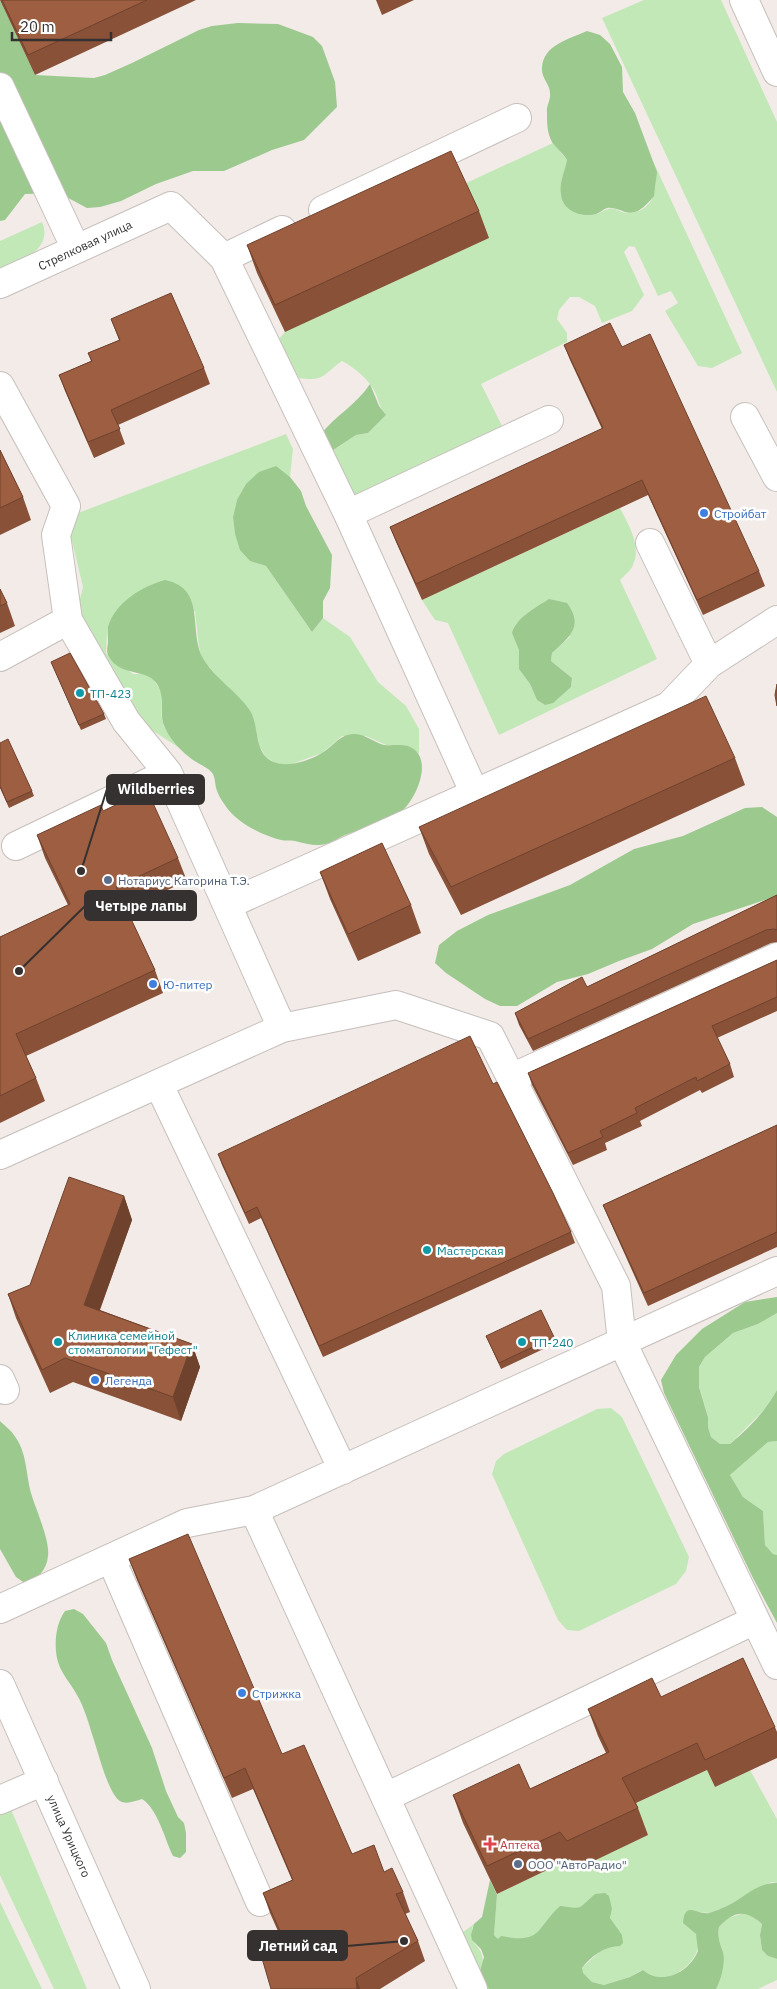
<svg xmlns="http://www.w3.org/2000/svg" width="777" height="1989" font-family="'IBM Plex Sans',sans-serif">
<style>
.green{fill:#c3e8b8;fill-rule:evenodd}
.forest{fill:#9bc98e}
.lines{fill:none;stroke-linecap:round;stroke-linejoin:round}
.minor-casing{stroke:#c6bfbc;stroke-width:30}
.major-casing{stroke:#c6bfbc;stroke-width:30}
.minor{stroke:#fff;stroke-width:28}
.major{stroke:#fff;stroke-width:28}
.wall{fill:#885138}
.shaded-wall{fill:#6f422e}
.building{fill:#9e5e41;stroke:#6f422e}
.shop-dot{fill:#3f7fe0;stroke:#fff;stroke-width:2}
.culture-dot{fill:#0f9aa8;stroke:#fff;stroke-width:2}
.service-dot{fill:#5c6f8a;stroke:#fff;stroke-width:2}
.health-dot{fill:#e0444e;stroke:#fff;stroke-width:2}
.labels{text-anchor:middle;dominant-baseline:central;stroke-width:5;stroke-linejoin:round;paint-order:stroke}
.street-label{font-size:12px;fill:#343130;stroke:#fff}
.shop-label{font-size:12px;fill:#366cbe;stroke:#fff;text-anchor:start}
.culture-label{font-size:12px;fill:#0d838f;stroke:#fff;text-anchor:start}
.service-label{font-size:12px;fill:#4e5e75;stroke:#fff;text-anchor:start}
.health-label{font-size:12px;fill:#be3a42;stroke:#fff;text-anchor:start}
.leader{fill:none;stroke:#343130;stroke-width:2}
.callout-dot{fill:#343130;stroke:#fff;stroke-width:2}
.callout{fill:#343130;stroke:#343130;stroke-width:2}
.callout-label{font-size:14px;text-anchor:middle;font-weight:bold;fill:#fff}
</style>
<rect width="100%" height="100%" fill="#f2ebe8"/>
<path class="green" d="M 644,0 L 721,0 L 777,122 L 777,392 L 602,18 Z
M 553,143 L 567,160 L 565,172 L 597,214 C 618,202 614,213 630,213 C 658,211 659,179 652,159 L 742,353 L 712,368 L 698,366 L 665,311 L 678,303 L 671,291 L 658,296 L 635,247 L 629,246 L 624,252 L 644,295 L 632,311 L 602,323 L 595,306 L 579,297 L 570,297 L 559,310 L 557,319 L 567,333 L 567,342 L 481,384 L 503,428 L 348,500 L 327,454 L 356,435 L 368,433 L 386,415 C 380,408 379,402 376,394 C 370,380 355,368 342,361 C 323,374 325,382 299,378 L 277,341 L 285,332 L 464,184 Z
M 42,222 C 54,249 19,263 0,271 L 0,241 Z
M 286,434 L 293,449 L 290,477 L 276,467 L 237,500 L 233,517 L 235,534 L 250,561 L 266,566 L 312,632 L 323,618 L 350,637 L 378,682 L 406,706 L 419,729 L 419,754 L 410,747 L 386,745 L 366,736 L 342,736 L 322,753 L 289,765 L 277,764 L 266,757 L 260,747 L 250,710 L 215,674 L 202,658 L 199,647 L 195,611 L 107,629 L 106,653 L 133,674 L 145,674 L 154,680 L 161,691 L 161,714 L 164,727 L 178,747 L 139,722 L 77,610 L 83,587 L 72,541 L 65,518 Z
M 620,508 C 628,524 642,546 633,565 C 631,570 624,576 620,580 L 657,659 L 499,735 L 448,623 L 435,620 L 422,600 ZM 571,636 L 552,653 L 551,661 L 572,678 L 571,687 L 545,705 L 537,700 L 530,684 L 519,669 L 519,650 Z
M 777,1313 L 777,1390 L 770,1404 L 730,1444 L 720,1444 L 711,1437 L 708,1427 L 708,1416 L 699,1386 L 699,1367 L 705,1357 L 733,1333 L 758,1324 Z
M 611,1408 L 622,1417 L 689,1557 L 686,1571 L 676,1584 L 579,1631 L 567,1630 L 558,1620 L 492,1474 L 496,1461 L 504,1454 L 597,1409 Z
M 777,1441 L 777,1555 L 773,1554 L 765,1545 L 763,1511 L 743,1497 L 730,1475 L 768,1442 Z
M 707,1770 L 715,1787 L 750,1770 L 777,1819 L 777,1883 L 772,1882 L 757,1888 L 728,1906 L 710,1913 L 697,1912 L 683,1923 C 687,1926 692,1929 695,1933 C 709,1953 676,1982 656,1978 C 651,1977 646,1973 642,1970 L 630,1977 L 604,1985 L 592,1982 L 582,1973 L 582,1968 L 599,1952 L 611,1946 L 615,1926 L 610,1918 L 612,1909 L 595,1894 L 580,1908 L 575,1909 L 566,1907 L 557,1910 L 538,1934 L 527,1938 L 498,1939 L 494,1935 L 497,1895 L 490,1880 L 497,1894 L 570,1859 L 577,1868 L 648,1835 L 632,1805 Z
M 0,1803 L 10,1807 L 87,1989 L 54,1989 L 0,1875 Z
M 0,1902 L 42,1989 L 0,1989 Z
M 744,1913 L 752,1916 L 762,1924 L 760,1935 L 762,1950 L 768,1956 L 777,1959 L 777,1980 L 758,1989 L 716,1989 C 721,1980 726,1962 723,1952 C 720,1944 717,1936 719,1927 L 728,1918 Z
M 474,1924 L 472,1929 L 474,1943 C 491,1959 476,1971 489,1989 L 481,1989 L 459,1935 Z"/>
<path class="forest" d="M 0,0 L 35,75 L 94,78 L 105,75 L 132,63 L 199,30 L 212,26 L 238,23 L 278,24 L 313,37 L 322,46 L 335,82 L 337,107 L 304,140 L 272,150 L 224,171 L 193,171 L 156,184 L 121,201 L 100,207 L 87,208 L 59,193 L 25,194 L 5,220 L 0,221 Z
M 587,31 L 600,35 L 610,44 L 622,67 L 623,92 L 635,113 L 657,172 L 654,196 C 647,204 638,216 625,212 C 619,210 614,207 607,208 C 603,209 600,213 596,214 C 582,218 562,211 561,194 C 559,183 565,171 567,160 C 563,153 556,148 552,142 C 547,133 547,122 547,112 C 546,106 551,100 550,93 C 550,84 541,78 542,68 C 543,45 569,39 587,31 Z
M 370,384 L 379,406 L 386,415 L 368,433 L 356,435 L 327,454 L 320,435 C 335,416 357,404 370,384 Z
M 276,466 L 290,477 L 301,491 L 306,506 L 332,555 L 330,588 L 323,601 L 323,618 L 312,632 L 266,566 L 250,561 L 240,550 L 235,534 L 233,517 L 237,500 L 246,484 L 259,472 Z
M 165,580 C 208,589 187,632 204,660 C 216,679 236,691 249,709 C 259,723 254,746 267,758 C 283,771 310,761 325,751 C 335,744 340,735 353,734 C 366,734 373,742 384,745 C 392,746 400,744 408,746 C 435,756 417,798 402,811 C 386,825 364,828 345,835 C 336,839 329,845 318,845 C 310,845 303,843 295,841 C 290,840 285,841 281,840 C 262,835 235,822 225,805 C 221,800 218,794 216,788 C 215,783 215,778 213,774 C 208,767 200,765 193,760 C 182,752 171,741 165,728 C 159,716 164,702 160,690 C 152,665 120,680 108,655 C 106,650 108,646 108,641 C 108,636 107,631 108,627 C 115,602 143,586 165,580 Z
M 549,599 L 567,603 C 584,626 570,637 552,653 L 551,661 L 572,678 L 571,687 L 553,703 L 545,705 L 537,700 L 530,684 L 519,669 L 519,650 L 512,633 C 517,617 535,608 549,599 Z
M 762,807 L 777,817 L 777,896 L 693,924 L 652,949 L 619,961 L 588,974 L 557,982 L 517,1006 L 500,1006 L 485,999 L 446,973 L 435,963 L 439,945 L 457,931 L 488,915 L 570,885 L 634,849 L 683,836 L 745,808 Z
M 777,1297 L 777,1313 L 758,1324 L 733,1333 L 705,1357 L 699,1367 L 699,1387 L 708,1417 L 708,1427 L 711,1437 L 720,1444 L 730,1444 C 748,1429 766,1411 777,1390 L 777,1441 L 768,1442 L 730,1475 L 743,1497 L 763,1511 L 765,1545 L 773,1554 L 777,1555 L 777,1623 L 753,1578 L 664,1393 L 661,1380 L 676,1355 L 702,1329 L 745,1302 Z
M 0,1421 C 5,1426 12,1431 16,1438 C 27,1454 26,1475 31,1493 C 36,1510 50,1540 48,1556 C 47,1570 37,1579 26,1584 L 16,1577 L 0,1549 Z
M 74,1609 L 83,1614 L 106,1643 L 112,1660 L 152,1748 L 166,1791 L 178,1817 L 184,1823 L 186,1833 L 186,1852 L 180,1858 L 173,1856 C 165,1840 158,1809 142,1799 C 135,1801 126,1805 120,1801 C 108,1794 97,1748 92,1734 C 88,1721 84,1707 77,1695 C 70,1682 60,1673 57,1658 C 54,1643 56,1623 65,1611 Z
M 490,1880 L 497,1895 L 494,1935 L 498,1939 L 501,1936 C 543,1944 535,1929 560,1906 C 585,1909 576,1910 595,1894 L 605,1893 L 609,1896 L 612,1909 L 610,1918 L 622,1935 L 623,1943 L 620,1946 C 605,1946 591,1956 582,1968 L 583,1973 L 592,1982 L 604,1985 L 630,1977 L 643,1970 C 661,1986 689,1973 698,1951 L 696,1934 L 683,1923 C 685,1900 696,1915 709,1913 C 713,1912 723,1908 727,1906 C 744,1898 757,1882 777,1883 L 777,1959 L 768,1956 L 762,1950 L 760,1935 L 762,1924 C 745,1909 734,1911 719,1927 C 717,1936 720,1944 723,1952 C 726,1962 721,1980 716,1989 L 489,1989 L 479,1975 L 484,1957 L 481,1949 L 472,1940 L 471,1935 L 474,1924 L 482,1917 Z"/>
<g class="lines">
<g class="minor-casing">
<path id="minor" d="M 0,87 L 76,249
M 323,210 L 517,118
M 224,258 L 348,514 L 475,794
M 0,284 L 171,206 L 224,258 L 282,230
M 0,386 L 66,506 L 56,535 L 68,620 L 126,721 L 168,773 L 282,1028
M 745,417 L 777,477
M 348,514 L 549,420
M 0,657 L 68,620
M 709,664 L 777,620
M 16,846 L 168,773
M 227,905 L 669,706 L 709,664 L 650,543
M 511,1078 L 777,957
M 159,1085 L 343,1470
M 0,1155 L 282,1028 L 396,1005 L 490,1036 L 616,1286 L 622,1342 L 777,1665
M 0,1379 L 5,1390
M 254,1510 L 473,1989
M 111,1559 L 260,1902
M 0,1609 L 187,1523 L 254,1510 L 777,1271
M 386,1797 L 755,1620
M 0,1800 L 44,1781"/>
</g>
<g class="major-casing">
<path id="major" d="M 744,0 L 777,72
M 0,1684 L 136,1989"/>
</g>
<use href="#minor" class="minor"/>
<use href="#major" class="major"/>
</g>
<path class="wall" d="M 0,0 L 196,0 L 35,75 Z
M 376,0 L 414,0 L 382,15 Z
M 479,211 L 489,238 L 285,332 L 257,273 L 247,245 Z
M 111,319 L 204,368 L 210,384 L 118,425 L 125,444 L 94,458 L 65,391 L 59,375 L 91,361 L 88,353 L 119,340 Z
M 564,345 L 622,347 L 759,571 L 765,586 L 703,615 L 648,495 L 422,600 L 396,542 L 390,527 L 602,429 L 570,360 Z
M 0,450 L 23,497 L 31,520 L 0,535 Z
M 0,589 L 7,603 L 15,626 L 0,633 Z
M 51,662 L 104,714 L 106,719 L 81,730 Z
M 0,743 L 32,791 L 34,796 L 9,808 L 0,788 Z
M 735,758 L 745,785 L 461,915 L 429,854 L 419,827 Z
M 103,811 L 178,858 L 187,881 L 126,909 L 155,970 L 163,993 L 26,1056 L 36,1078 L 45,1101 L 0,1123 L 0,937 L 68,905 L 45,858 L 37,835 Z
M 320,872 L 411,905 L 421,933 L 358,961 L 330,899 Z
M 777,895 L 777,942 L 771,943 L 533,1051 L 519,1025 L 515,1013 L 587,987 Z
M 777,960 L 777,1011 L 717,1038 L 730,1064 L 734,1077 L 702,1093 L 700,1090 L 640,1121 L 642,1126 L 605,1143 L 607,1150 L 573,1165 L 532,1085 L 528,1073 Z
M 493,1084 L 571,1232 L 575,1243 L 323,1357 L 261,1218 L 249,1224 L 222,1165 L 218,1154 Z
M 777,1125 L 777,1247 L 648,1306 L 608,1217 L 603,1205 Z
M 124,1196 L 132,1220 L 100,1310 L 192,1344 L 200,1367 L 181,1421 L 73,1382 L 50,1393 L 16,1318 L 8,1294 L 30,1285 Z
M 486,1336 L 554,1337 L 556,1343 L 501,1369 Z
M 129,1559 L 282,1754 L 352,1854 L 384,1872 L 403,1892 L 410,1912 L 405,1914 L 418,1941 L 425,1961 L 380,1989 L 271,1989 L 281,1938 L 270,1913 L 263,1893 L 292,1880 L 253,1789 L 232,1798 L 137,1580 Z
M 661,1697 L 775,1727 L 777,1732 L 777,1758 L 715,1787 L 707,1770 L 636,1803 L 638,1808 L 648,1835 L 577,1869 L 570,1859 L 497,1894 L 463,1823 L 453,1795 L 530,1789 L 606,1753 L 598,1736 L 588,1709 Z"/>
<path class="shaded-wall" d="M 124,1196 L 132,1220 L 93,1328 L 84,1305 Z
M 192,1344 L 200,1367 L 181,1421 L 173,1397 Z
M 356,1978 L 360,1989 L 357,1989 Z"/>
<path class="building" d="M 2,0 L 147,0 L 28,55 Z
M 451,151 L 479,211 L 275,305 L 247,245 Z
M 171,293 L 204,368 L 111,410 L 120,429 L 88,442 L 59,375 L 92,361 L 88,353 L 120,340 L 111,319 Z
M 610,323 L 622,347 L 650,334 L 759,571 L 697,600 L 642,480 L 416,584 L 390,527 L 603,428 L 564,345 Z
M 0,450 L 23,497 L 0,508 Z
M 0,589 L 7,603 L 0,606 Z
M 70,653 L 104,714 L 79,725 L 51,662 Z
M 777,684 L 777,706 L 775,695 Z
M 706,696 L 735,758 L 451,887 L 419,827 Z
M 8,739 L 32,791 L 7,802 L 0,786 L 0,743 Z
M 147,790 L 178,858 L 116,887 L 155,970 L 16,1034 L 36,1078 L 0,1096 L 0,937 L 70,904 L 37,835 L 101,805 L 103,811 Z
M 382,843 L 411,905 L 348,934 L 320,872 Z
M 777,895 L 777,930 L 774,929 L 766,930 L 528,1039 L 515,1013 L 582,977 L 587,987 Z
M 777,960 L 777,997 L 712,1026 L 730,1064 L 697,1081 L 696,1077 L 635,1108 L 637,1113 L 600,1131 L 603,1137 L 568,1153 L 528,1073 Z
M 470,1036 L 493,1084 L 497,1082 L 553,1193 L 571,1232 L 319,1346 L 257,1207 L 245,1213 L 218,1154 Z
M 777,1125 L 777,1232 L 644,1293 L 603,1205 Z
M 69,1177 L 124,1196 L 84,1305 L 192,1344 L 173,1397 L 65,1358 L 42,1370 L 8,1294 L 30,1285 Z
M 541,1310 L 554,1337 L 499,1363 L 486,1336 Z
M 188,1534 L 282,1754 L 304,1745 L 352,1854 L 374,1845 L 384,1872 L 392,1868 L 403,1892 L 396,1894 L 418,1941 L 356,1978 L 357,1989 L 271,1989 L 259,1948 L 283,1938 L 263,1893 L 293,1880 L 245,1768 L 224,1778 L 129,1559 Z
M 743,1658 L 775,1727 L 705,1760 L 697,1743 L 622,1778 L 638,1808 L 567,1841 L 560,1832 L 487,1866 L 453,1795 L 519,1764 L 530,1789 L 609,1752 L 588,1709 L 652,1678 L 661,1697 Z"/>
<g class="shop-dot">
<circle cx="704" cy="513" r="5"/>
<circle cx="153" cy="984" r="5"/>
<circle cx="95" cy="1380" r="5"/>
<circle cx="242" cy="1693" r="5"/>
</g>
<g class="culture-dot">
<circle cx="80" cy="693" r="5"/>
<circle cx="427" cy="1250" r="5"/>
<circle cx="58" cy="1342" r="5"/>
<circle cx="522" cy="1342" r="5"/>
</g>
<g class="service-dot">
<circle cx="108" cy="880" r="5"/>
<circle cx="518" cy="1864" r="5"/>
</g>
<path class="health-dot" d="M487.5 1836.5h5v5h5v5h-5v5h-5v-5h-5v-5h5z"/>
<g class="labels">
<g class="street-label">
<text transform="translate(85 245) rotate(-25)">Стрелковая улица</text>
<text transform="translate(69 1836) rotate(66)">улица Урицкого</text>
</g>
<g class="shop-label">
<text x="714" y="513">Стройбат</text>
<text x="163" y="984">Ю-питер</text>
<text x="105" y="1380">Легенда</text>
<text x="252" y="1693">Стрижка</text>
</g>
<g class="culture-label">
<text x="90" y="693">ТП-423</text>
<text x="437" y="1250">Мастерская</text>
<text x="68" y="1335">Клиника семейной<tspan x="68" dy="14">стоматологии "Гефест"</tspan></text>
<text x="532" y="1342">ТП-240</text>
</g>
<g class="service-label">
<text x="118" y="880">Нотариус Каторина Т.Э.</text>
<text x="528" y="1864">ООО "АвтоРадио"</text>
</g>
<g class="health-label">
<text x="500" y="1844">Аптека</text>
</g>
</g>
<path class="leader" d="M81 871L107 789M19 971L85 906M404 1941L347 1946"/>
<g class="callout-dot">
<circle cx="81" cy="871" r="5"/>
<circle cx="19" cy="971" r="5"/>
<circle cx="404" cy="1941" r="5"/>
</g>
<g class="callout">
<rect x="107" y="775" width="97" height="29" rx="5"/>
<rect x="85" y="891" width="111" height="29" rx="5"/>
<rect x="248" y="1931" width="99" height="29" rx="5"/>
</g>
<g class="callout-label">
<text x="156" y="794">Wildberries</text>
<text x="141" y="911">Четыре лапы</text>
<text x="298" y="1951">Летний сад</text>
</g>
<path d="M12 32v8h99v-8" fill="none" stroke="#343130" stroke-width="2.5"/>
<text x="20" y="32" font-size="15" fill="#343130" stroke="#ffffff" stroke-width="4" paint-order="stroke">20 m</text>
</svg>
